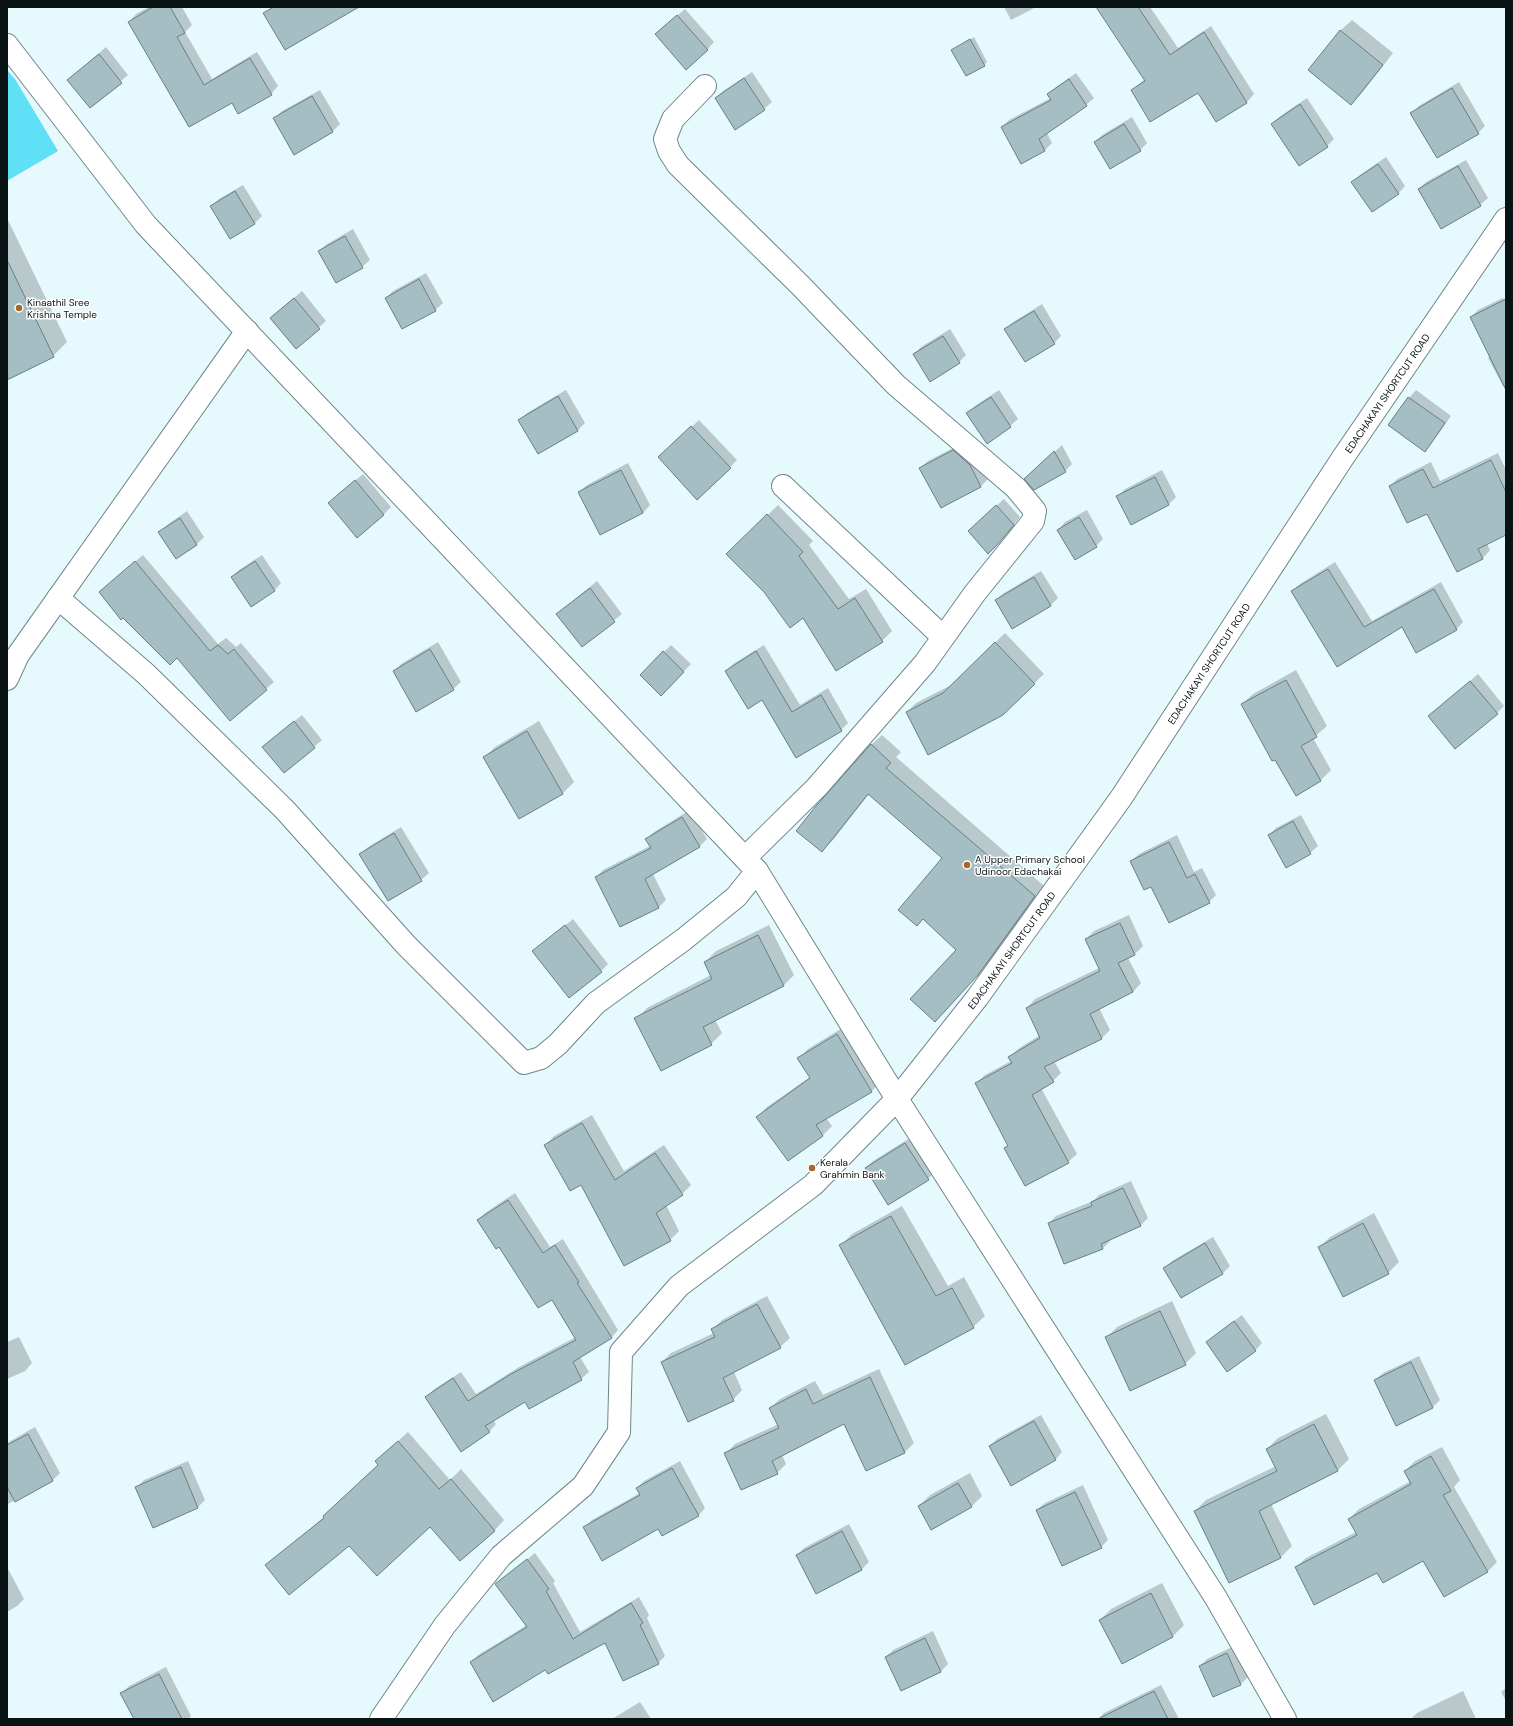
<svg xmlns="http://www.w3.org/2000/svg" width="1513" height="1726" font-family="'DM Sans',sans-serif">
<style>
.green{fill:#5fe0f6}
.shadow{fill:#0003}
.building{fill:#a5bec3;stroke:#687f84}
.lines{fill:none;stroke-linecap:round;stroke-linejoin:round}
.minor-casing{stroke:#6f868a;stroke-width:24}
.major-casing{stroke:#6f868a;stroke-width:24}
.minor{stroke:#fff;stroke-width:22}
.major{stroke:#fff;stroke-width:22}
.poi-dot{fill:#a5672d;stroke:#fff;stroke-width:1.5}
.labels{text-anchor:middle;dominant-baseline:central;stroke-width:3;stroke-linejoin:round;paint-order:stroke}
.poi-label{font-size:10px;fill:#0a1314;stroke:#fff;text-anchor:start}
.street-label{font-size:10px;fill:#0a1314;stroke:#fff}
</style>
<rect width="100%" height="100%" fill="#e6fafe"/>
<path class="green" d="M 7,70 L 15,79 L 58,151 L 7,181 Z"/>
<path class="shadow" d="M 149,7 L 182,7 L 192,25 L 185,32 L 212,79 L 257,52 L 278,86 L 271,94 L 232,102 L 189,126 L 129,22 L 136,14 Z
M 1004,7 L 1036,7 L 1011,20 Z
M 1097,7 L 1150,7 L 1178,48 L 1211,26 L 1254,94 L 1247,102 L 1217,120 L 1198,92 L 1132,90 L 1145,79 Z
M 685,9 L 714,42 L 707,50 L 664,27 Z
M 1352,20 L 1393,53 L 1362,93 L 1351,104 L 1340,31 Z
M 974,37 L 987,62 L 984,65 L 953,50 Z
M 106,47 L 128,75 L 90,107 L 68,80 Z
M 752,72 L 772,102 L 764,109 L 716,98 L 723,91 Z
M 1076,73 L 1094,98 L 1086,105 L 1047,133 L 1052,143 L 1045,150 L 1021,163 L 1002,127 L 1009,120 L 1051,98 L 1049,94 L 1056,87 Z
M 1459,82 L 1485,126 L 1478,133 L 1412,113 L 1419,106 Z
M 320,90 L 340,124 L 332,132 L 274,119 L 282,111 Z
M 1307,98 L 1334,139 L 1327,146 L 1272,124 L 1279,117 Z
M 1132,117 L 1147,143 L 1140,150 L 1095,142 L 1102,135 Z
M 1386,157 L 1405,186 L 1398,194 L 1353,182 L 1360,175 Z
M 1466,160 L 1488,198 L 1480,205 L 1419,189 L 1426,182 Z
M 243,185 L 262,216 L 254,224 L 212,206 L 219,199 Z
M 7,218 L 67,342 L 53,356 L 7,379 Z
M 353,229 L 370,260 L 362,267 L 319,251 L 327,244 Z
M 426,273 L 443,303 L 435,310 L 403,328 L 386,298 L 393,291 Z
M 302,291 L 326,321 L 296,348 L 271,318 Z
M 1503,298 L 1506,303 L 1506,385 L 1503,386 L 1488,358 L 1490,356 L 1471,317 L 1478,310 Z
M 1042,304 L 1061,336 L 1054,343 L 1005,329 L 1013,322 Z
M 950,329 L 966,355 L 959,362 L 914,354 L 921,347 Z
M 566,390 L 585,423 L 578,430 L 538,453 L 519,420 L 527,413 Z
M 999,390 L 1018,419 L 1010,426 L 968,414 L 975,406 Z
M 1416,390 L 1451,416 L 1432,443 L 1425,451 L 1389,425 L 1409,398 Z
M 699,420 L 737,460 L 730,467 L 667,450 Z
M 961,444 L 977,457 L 988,479 L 981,486 L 941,507 L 920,468 L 928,461 Z
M 1062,445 L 1072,464 L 1065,471 L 1033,472 Z
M 1498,453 L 1506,470 L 1506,534 L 1487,544 L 1490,550 L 1483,558 L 1457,571 L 1427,512 L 1390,486 L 1397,479 L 1431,462 L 1440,481 Z
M 628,463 L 650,505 L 643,513 L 579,492 L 587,485 Z
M 1162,470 L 1176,497 L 1169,504 L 1131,523 L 1118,496 L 1125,489 Z
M 363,474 L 391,507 L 383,515 L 329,503 Z
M 1004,499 L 1020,517 L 997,545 L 976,524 Z
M 778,505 L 813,541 L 809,545 L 849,599 L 866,589 L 892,631 L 882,641 L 764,592 L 728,554 Z
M 1087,510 L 1103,539 L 1096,546 L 1058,530 L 1065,522 Z
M 187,511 L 204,537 L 197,544 L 176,557 L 160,532 L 167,525 Z
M 143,555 L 218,644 L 226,638 L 236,647 L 241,643 L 274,682 L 230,720 L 177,656 L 107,585 Z
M 262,555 L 281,583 L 274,591 L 232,577 L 239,570 Z
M 1335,562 L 1372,621 L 1441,582 L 1463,622 L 1456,630 L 1402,626 L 1337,666 L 1292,591 L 1300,584 Z
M 1041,571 L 1058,598 L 1050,606 L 996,600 L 1004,593 Z
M 597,581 L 622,614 L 582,646 L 557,614 Z
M 1005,633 L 1044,674 L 1002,714 L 907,712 L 916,703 L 953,684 Z
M 438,642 L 461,682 L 453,689 L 417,710 L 394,671 L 401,664 Z
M 671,645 L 691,664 L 661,695 L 641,675 Z
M 764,645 L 800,705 L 828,688 L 848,723 L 841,730 L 797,756 L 763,698 L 726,671 L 733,664 Z
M 1296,670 L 1327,726 L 1313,738 L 1331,770 L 1321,780 L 1296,795 L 1242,704 L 1253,694 Z
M 1478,674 L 1504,706 L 1497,713 L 1429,716 Z
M 302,715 L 322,740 L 314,747 L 271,740 Z
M 539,721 L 574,782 L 563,793 L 519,818 L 484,758 L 495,747 Z
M 882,735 L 901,752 L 896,757 L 1044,886 L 988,963 L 945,1010 L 957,950 L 944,858 L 869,794 L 833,840 L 822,850 L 871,745 Z
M 690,810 L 707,839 L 700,846 L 653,874 L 666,900 L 659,907 L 621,926 L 596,877 L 603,870 L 650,846 L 647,839 L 654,832 Z
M 1301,815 L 1318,846 L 1310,853 L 1269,835 L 1276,828 Z
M 401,827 L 429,873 L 421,880 L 388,900 L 361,854 L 368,847 Z
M 1177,835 L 1194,872 L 1202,868 L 1216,895 L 1209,902 L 1131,861 L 1139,854 Z
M 1129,915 L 1143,946 L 1135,954 L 1128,958 L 1141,983 L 1133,992 L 1099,1008 L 1110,1030 L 1102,1038 L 1054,1061 L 1061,1073 L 1053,1081 L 1041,1088 L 1077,1154 L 1068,1162 L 1006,1148 L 1009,1145 L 976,1083 L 985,1075 L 1011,1061 L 1009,1058 L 1018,1049 L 1040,1035 L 1027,1008 L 1035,999 L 1099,968 L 1086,939 L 1094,931 Z
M 573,919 L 608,964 L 601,971 L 534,951 Z
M 769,925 L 794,975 L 783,986 L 715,1020 L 722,1033 L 711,1044 L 636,1019 L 647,1008 L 711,975 L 705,962 L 716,951 Z
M 847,1025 L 881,1081 L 872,1091 L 826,1118 L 832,1126 L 823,1135 L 788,1160 L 757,1117 L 767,1107 L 810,1077 L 799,1058 L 808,1049 Z
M 592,1115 L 624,1171 L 664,1145 L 691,1185 L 682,1194 L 666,1205 L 679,1231 L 670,1240 L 581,1183 L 545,1146 L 554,1136 Z
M 913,1136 L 935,1172 L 928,1179 L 866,1168 L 873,1161 Z
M 1131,1181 L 1148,1218 L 1140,1226 L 1109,1240 L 1110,1241 L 1103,1248 L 1049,1223 L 1056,1216 L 1093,1201 L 1099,1195 Z
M 515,1193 L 550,1247 L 563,1239 L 618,1330 L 611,1338 L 580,1357 L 589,1372 L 581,1379 L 526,1401 L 493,1420 L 496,1424 L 489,1432 L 426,1398 L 433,1390 L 461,1372 L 476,1394 L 519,1367 L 576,1337 L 552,1299 L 499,1245 L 478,1220 L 485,1213 Z
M 902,1206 L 948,1286 L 964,1277 L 985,1316 L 973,1327 L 841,1245 L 852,1234 Z
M 1374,1213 L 1399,1262 L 1388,1273 L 1319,1248 L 1330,1237 Z
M 1213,1237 L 1230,1266 L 1223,1273 L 1182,1297 L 1165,1268 L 1172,1261 Z
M 767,1296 L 790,1338 L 780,1347 L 734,1372 L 742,1390 L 733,1400 L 662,1362 L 671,1353 L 714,1333 L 712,1330 L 722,1320 Z
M 1172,1301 L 1196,1353 L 1185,1364 L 1106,1338 L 1117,1327 Z
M 1242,1315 L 1262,1343 L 1255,1351 L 1207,1342 L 1215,1335 Z
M 19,1337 L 32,1363 L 25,1371 L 7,1379 L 7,1342 Z
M 1419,1356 L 1440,1400 L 1433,1407 L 1396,1424 L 1375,1380 L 1383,1373 Z
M 879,1369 L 914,1443 L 905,1452 L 867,1470 L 844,1423 L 782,1455 L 786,1464 L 777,1473 L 726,1453 L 735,1444 L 779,1424 L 770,1408 L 780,1399 L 815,1381 L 823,1395 Z
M 1326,1414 L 1349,1459 L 1338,1470 L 1271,1504 L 1292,1546 L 1281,1557 L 1229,1582 L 1195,1511 L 1206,1500 L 1276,1466 L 1267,1449 L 1278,1438 Z
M 1041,1415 L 1062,1452 L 1055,1460 L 990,1446 L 997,1439 Z
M 35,1427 L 60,1473 L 53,1480 L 8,1504 L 7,1507 L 7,1443 Z
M 408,1432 L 450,1480 L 461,1469 L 504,1520 L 495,1530 L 460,1560 L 430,1525 L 267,1566 L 324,1517 L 379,1465 L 386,1452 Z
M 1442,1447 L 1460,1480 L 1454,1487 L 1497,1562 L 1487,1572 L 1423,1560 L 1378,1571 L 1296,1567 L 1306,1558 L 1356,1532 L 1349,1519 L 1359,1509 L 1411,1481 L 1405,1471 L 1415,1461 Z
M 188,1461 L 205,1500 L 198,1507 L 137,1487 L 144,1480 Z
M 680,1461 L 705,1508 L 698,1516 L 659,1527 L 585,1527 L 592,1520 L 640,1493 L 637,1488 L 644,1481 Z
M 970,1473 L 982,1496 L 971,1507 L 919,1506 L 930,1495 Z
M 1083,1485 L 1108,1540 L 1101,1547 L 1037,1510 L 1045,1503 Z
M 849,1524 L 869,1562 L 862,1569 L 817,1593 L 797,1555 L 804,1548 Z
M 535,1553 L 555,1581 L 553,1583 L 580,1632 L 639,1597 L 649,1615 L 647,1618 L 665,1656 L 658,1663 L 606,1641 L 546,1669 L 471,1662 L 478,1655 L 527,1625 L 496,1584 Z
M 7,1567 L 24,1599 L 17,1606 L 7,1612 Z
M 1162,1583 L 1184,1625 L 1173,1636 L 1122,1662 L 1100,1620 L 1111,1609 Z
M 933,1631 L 948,1664 L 941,1671 L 902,1690 L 886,1657 L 893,1650 Z
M 1234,1646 L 1248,1677 L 1241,1684 L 1214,1696 L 1200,1666 L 1207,1659 Z
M 166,1667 L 191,1716 L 188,1719 L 135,1719 L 122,1693 L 129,1686 Z
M 1161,1685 L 1179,1719 L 1098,1719 L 1104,1713 Z
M 1506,1688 L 1506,1701 L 1501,1692 Z
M 1463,1691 L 1476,1719 L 1411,1719 L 1417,1713 Z
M 640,1702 L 651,1719 L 612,1719 Z"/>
<path class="building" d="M 153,7 L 170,7 L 185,33 L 177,37 L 204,85 L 250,58 L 272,95 L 238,114 L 232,103 L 189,127 L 128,22 Z
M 274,7 L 359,7 L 285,50 L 263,13 Z
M 1096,7 L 1138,7 L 1170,55 L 1204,32 L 1247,103 L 1216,122 L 1198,93 L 1150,122 L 1131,90 L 1145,81 Z
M 677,15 L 708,50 L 686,70 L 655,34 Z
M 1340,30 L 1383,65 L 1351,105 L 1308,70 Z
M 970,39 L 985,66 L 966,76 L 951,50 Z
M 99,54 L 122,83 L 90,108 L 67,80 Z
M 744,78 L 765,110 L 735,130 L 715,98 Z
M 1069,79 L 1087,106 L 1039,139 L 1045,151 L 1021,164 L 1001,127 L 1051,100 L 1047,94 Z
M 1452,88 L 1479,134 L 1437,158 L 1410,113 Z
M 312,96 L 333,132 L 294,155 L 273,118 Z
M 1300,104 L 1328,147 L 1299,166 L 1271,124 Z
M 1124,124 L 1141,151 L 1110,169 L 1094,142 Z
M 1378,164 L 1399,194 L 1372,212 L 1351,182 Z
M 1458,166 L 1481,206 L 1441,229 L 1418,189 Z
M 235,191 L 255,224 L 230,239 L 210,206 Z
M 345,236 L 363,268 L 336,283 L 318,251 Z
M 7,260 L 54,357 L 7,380 Z
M 419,279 L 436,311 L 402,329 L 385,298 Z
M 294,298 L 320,329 L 296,349 L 270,318 Z
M 1506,299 L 1506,390 L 1470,317 Z
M 1034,311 L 1055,344 L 1025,362 L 1004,329 Z
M 943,336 L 960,363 L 930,382 L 913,354 Z
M 558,396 L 578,431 L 538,454 L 518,420 Z
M 991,397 L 1011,427 L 987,444 L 966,413 Z
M 1408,397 L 1445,423 L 1425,452 L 1388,425 Z
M 691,426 L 731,468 L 697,500 L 658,457 Z
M 953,450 L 970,465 L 981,487 L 941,508 L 919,468 Z
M 1054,451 L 1066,472 L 1034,490 L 1024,479 Z
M 1491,460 L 1506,492 L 1506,535 L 1478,549 L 1483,559 L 1457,572 L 1427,514 L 1407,523 L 1389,486 L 1423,469 L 1433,488 Z
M 621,470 L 643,513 L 600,535 L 578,492 Z
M 1155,477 L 1169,505 L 1131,525 L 1116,496 Z
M 355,480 L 384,515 L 357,538 L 328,503 Z
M 996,505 L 1014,525 L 997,545 L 988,554 L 968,531 Z
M 767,514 L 803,552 L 799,556 L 838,609 L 855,598 L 883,642 L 836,671 L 803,618 L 790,628 L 764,592 L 726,554 Z
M 1079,517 L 1097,547 L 1075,560 L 1057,530 Z
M 180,518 L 197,545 L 176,559 L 158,532 Z
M 135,561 L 210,651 L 218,645 L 228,654 L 234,649 L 267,690 L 230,721 L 177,658 L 170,665 L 123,618 L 121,620 L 99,592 Z
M 255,561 L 275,591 L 251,607 L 231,577 Z
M 1328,569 L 1364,627 L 1434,589 L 1457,630 L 1416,653 L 1402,627 L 1337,667 L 1291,591 Z
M 1034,577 L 1051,606 L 1012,629 L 995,600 Z
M 590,588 L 615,622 L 582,647 L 556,614 Z
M 995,642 L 1035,684 L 1003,715 L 928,755 L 906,712 L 943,693 Z
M 430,649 L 454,690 L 416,712 L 393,671 Z
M 663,651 L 684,672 L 661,696 L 640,675 Z
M 756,651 L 792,712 L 821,695 L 842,731 L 796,758 L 762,700 L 748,709 L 725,671 Z
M 1286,680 L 1317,737 L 1301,746 L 1321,781 L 1296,796 L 1275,760 L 1272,761 L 1241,704 Z
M 1470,681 L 1498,714 L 1455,749 L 1428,716 Z
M 294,721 L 315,748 L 284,773 L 262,747 Z
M 527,731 L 563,794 L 519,819 L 483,757 Z
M 871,744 L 891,763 L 886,768 L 1035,896 L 978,975 L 935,1022 L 910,999 L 956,950 L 923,919 L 917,926 L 898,910 L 942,858 L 868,794 L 822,852 L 796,831 L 816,806 Z
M 682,817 L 700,847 L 645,879 L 659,908 L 620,927 L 595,877 L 651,848 L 645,839 Z
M 1293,821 L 1311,854 L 1286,868 L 1268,835 Z
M 394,833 L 422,881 L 388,901 L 359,854 Z
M 1169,842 L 1187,878 L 1195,874 L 1210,903 L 1169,923 L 1151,887 L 1144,890 L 1130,861 Z
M 1120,923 L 1135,955 L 1118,963 L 1133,992 L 1090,1014 L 1102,1039 L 1044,1067 L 1054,1082 L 1032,1095 L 1069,1163 L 1025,1186 L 1004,1148 L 1008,1146 L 975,1083 L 1012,1063 L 1008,1057 L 1040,1038 L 1026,1008 L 1100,971 L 1085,939 Z
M 565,925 L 602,972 L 569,998 L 532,951 Z
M 758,935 L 784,986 L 703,1027 L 712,1045 L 661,1071 L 634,1018 L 712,979 L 704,962 Z
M 837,1034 L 872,1092 L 816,1125 L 823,1136 L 788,1161 L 756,1117 L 810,1078 L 797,1058 Z
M 582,1123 L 615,1180 L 655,1153 L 683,1195 L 656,1213 L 671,1241 L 624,1266 L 581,1185 L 570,1191 L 544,1145 Z
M 905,1143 L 929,1180 L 888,1205 L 865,1168 Z
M 1123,1188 L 1141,1226 L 1101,1244 L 1103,1249 L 1064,1264 L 1048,1223 L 1092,1206 L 1091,1202 Z
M 508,1200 L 543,1253 L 555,1245 L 579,1282 L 577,1283 L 612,1338 L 573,1362 L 582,1380 L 529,1409 L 525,1402 L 485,1426 L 490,1432 L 461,1452 L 425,1397 L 453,1378 L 468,1401 L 511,1374 L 576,1340 L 552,1300 L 538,1308 L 499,1247 L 496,1249 L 477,1220 Z
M 891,1216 L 936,1296 L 952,1288 L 974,1328 L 905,1365 L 839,1245 Z
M 1363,1223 L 1389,1274 L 1343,1297 L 1318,1247 Z
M 1205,1243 L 1223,1274 L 1181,1298 L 1163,1268 Z
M 757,1304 L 781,1348 L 723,1378 L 734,1401 L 688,1422 L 661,1362 L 715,1337 L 711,1329 Z
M 1160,1311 L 1186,1365 L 1130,1391 L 1105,1337 Z
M 1234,1321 L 1256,1351 L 1227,1372 L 1206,1342 Z
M 1411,1362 L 1433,1408 L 1396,1426 L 1374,1380 Z
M 870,1377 L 905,1453 L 866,1471 L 844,1424 L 772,1461 L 778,1474 L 741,1490 L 724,1453 L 779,1428 L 769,1408 L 806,1389 L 813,1404 Z
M 1034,1421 L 1056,1460 L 1011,1486 L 989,1446 Z
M 1314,1424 L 1338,1471 L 1259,1511 L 1281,1558 L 1229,1583 L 1194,1511 L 1277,1471 L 1266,1449 Z
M 28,1434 L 53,1481 L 15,1502 L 7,1487 L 7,1445 Z
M 398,1441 L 439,1489 L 451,1479 L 495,1531 L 460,1561 L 430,1527 L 377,1576 L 349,1546 L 289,1595 L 265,1565 L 324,1518 L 323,1516 L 378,1465 L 375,1461 Z
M 1431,1456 L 1451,1491 L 1443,1495 L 1488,1572 L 1444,1597 L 1423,1561 L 1383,1583 L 1377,1573 L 1314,1605 L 1295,1567 L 1357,1535 L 1348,1519 L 1411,1484 L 1404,1471 Z
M 181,1467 L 198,1508 L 153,1528 L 135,1487 Z
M 672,1468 L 699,1516 L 662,1536 L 658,1529 L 602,1561 L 583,1527 L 640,1495 L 636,1488 Z
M 958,1483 L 972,1507 L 931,1530 L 918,1506 Z
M 1075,1492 L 1102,1548 L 1062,1566 L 1036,1510 Z
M 842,1531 L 862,1570 L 816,1594 L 796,1555 Z
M 527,1559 L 549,1589 L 546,1591 L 573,1639 L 631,1603 L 643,1623 L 640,1625 L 659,1664 L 623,1681 L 605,1643 L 548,1674 L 545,1670 L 493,1702 L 470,1662 L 527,1627 L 495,1584 Z
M 1151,1593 L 1173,1637 L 1122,1664 L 1099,1620 Z
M 925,1638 L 941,1672 L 901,1691 L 885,1657 Z
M 1227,1653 L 1241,1685 L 1213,1697 L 1199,1666 Z
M 159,1674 L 182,1719 L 134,1719 L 120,1693 Z
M 1154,1691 L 1168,1719 L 1098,1719 Z"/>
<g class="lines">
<g class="minor-casing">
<g id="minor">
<path d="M 705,86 L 673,119 L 665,139 L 669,151 L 678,165 L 800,285 L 896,385 L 1016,488 L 1035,511 L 1033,521 L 975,593 L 925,663 L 817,787 L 745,858"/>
<path d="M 783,486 L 943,637"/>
<path d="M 58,598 L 146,674 L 285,810 L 406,945 L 524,1063 L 541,1058 L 558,1044 L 596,1003 L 683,940 L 736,897 L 757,871"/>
<path d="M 7,679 L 18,655 L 247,331"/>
<path id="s1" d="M 381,1719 L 445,1625 L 501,1556 L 583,1486 L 619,1432 L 621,1352 L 679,1286 L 813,1185 L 897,1099 L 977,998 L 1121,798 L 1342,459 L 1506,219"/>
</g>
</g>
<g class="major-casing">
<path id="major" d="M 7,45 L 146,225 L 757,871 L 897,1099 L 1216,1598 L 1285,1719"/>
</g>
<use href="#minor" class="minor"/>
<use href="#major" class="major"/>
</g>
<g class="poi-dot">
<circle cx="19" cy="308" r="4"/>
<circle cx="967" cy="865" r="4"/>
<circle cx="812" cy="1168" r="4"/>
</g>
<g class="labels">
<g class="poi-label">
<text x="27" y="302">Kinaathil Sree<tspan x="27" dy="12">Krishna Temple</tspan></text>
<text x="975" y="859">A Upper Primary School<tspan x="975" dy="12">Udinoor Edachakai</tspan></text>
<text x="820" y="1162">Kerala<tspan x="820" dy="12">Grahmin Bank</tspan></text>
</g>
<g class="street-label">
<text stroke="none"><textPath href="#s1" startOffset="1691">EDACHAKAYI SHORTCUT ROAD</textPath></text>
<text stroke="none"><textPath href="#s1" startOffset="1367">EDACHAKAYI SHORTCUT ROAD</textPath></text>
<text stroke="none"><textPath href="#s1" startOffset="1019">EDACHAKAYI SHORTCUT ROAD</textPath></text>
</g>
</g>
<rect width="1513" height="1726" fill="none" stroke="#0a1314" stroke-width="16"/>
</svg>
